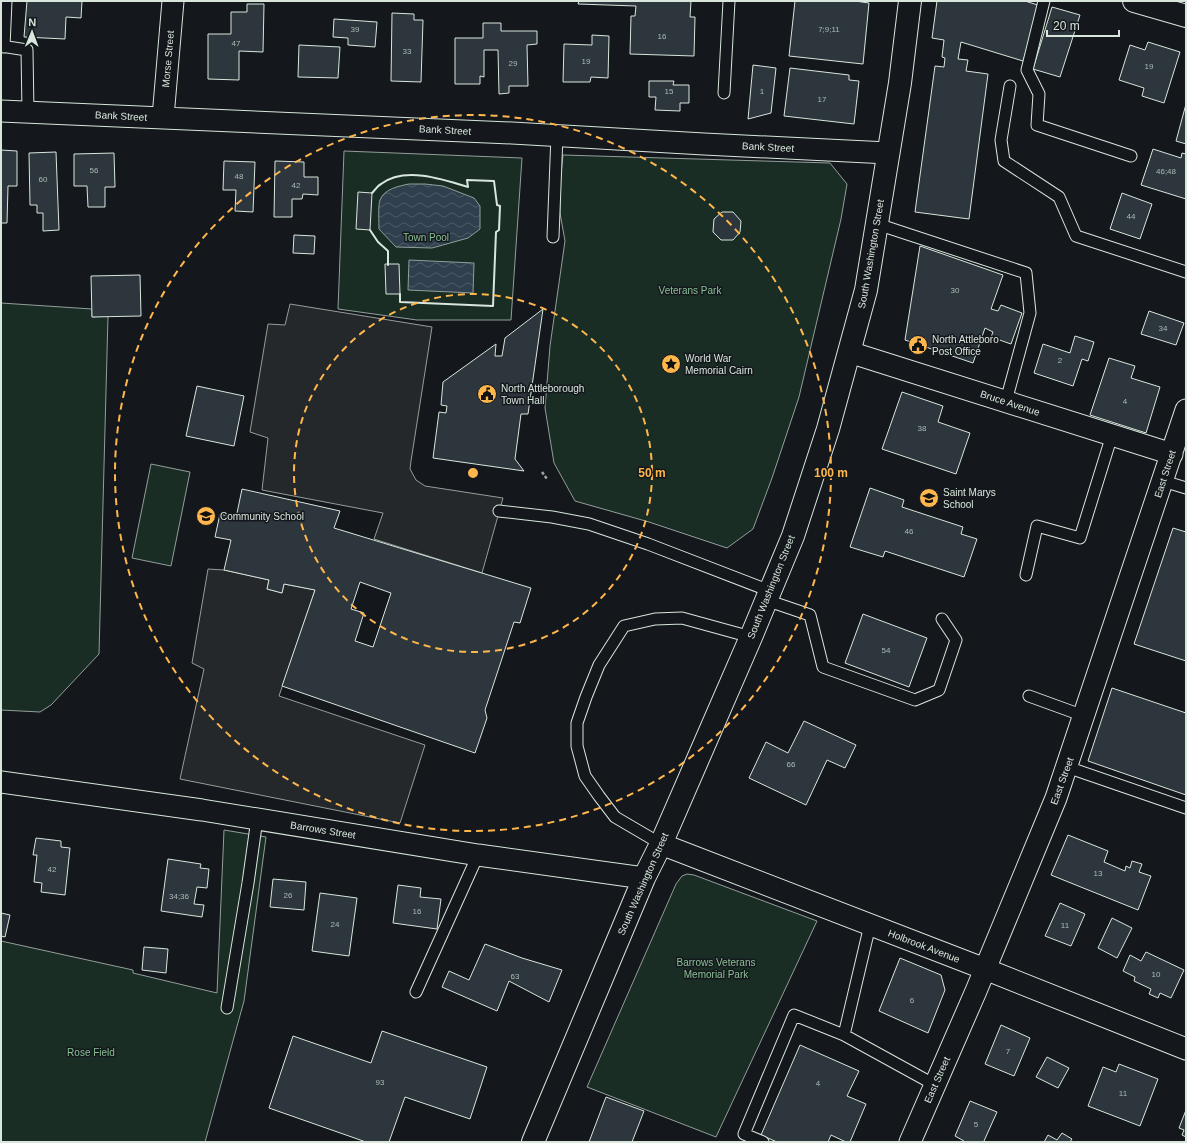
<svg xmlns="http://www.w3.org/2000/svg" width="1187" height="1143" font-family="Helvetica,sans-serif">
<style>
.green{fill:#1a2d24;stroke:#939e99}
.parking{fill:#24282b;stroke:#939e99}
.water{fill:url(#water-waves);stroke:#939e99}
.building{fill:#2c363c;stroke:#d8e6dc;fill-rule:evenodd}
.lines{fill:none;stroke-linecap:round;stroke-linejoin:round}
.lane-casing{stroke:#d8e6dc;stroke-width:13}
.street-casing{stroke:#d8e6dc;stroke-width:23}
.secondary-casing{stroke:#d8e6dc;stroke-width:24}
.path{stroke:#9da8a2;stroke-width:2.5;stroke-dasharray:3 2;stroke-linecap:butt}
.lane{stroke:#14181c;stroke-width:11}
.street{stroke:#14181c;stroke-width:21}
.secondary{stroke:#14181c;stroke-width:22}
.wall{stroke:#d8e6dc;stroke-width:2}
.ring{fill:none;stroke:#ffb74d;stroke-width:2;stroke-dasharray:7 5}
.labels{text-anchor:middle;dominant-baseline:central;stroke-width:3;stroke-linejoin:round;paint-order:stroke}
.number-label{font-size:8px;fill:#adbab4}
.street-label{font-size:10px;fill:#d8e6dc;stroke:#14181c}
.park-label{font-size:10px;fill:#8ac095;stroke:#14181c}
.poi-label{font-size:10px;fill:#d8e6dc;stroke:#14181c;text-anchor:start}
.centre{fill:#ffb74d;stroke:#14181c;stroke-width:2}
.ring-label{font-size:12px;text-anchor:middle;font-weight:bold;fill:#ffb74d;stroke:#14181c;stroke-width:3;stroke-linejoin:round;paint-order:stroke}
</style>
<defs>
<pattern id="water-waves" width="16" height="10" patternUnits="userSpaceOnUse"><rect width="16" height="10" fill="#2f3f4d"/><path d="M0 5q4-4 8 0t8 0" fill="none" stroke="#4c5b66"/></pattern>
</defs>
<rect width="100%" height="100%" fill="#14181c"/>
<path class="green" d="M 344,151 L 522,158 L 511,320 L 417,320 L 338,309 Z
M 563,155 L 830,163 L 847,184 L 841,219 L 799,397 L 772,478 L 753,529 L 727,548 L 649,522 L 575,501 L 554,463 L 545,408 L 550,346 L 565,241 L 560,213 L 560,184 Z
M 1,303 L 92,309 L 92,317 L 108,316 L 99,654 L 51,705 L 40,712 L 1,710 Z
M 151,464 L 190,472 L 171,566 L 132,558 Z
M 224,830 L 266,837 L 244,1001 L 205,1142 L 1,1142 L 1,941 L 133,970 L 133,973 L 217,993 Z
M 687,874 L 694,875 L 817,921 L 716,1137 L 587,1087 L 676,884 L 682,876 Z"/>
<path class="parking" d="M 290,304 L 432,327 L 411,461 L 410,469 L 416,480 L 425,486 L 503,498 L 482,573 L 374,539 L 383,513 L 262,490 L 268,438 L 250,432 L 268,324 L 285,325 Z
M 208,569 L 224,570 L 269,580 L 267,589 L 282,593 L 284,584 L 315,590 L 279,696 L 425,745 L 400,823 L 180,779 L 204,669 L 192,663 Z"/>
<path class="water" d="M 409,184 L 425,184 L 443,186 L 474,198 L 480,206 L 480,229 L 468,238 L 432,248 L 396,247 L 379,229 C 379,223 378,205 380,200 C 384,189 399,186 409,184 Z
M 409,260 L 474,263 L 473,293 L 408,290 Z"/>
<path class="building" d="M 27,1 L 82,1 L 81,18 L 66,17 L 65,39 L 24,37 Z
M 579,1 L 691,1 L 690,17 L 695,17 L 694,56 L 630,54 L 631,16 L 635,16 L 636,6 L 578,4 Z
M 795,1 L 855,1 L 869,3 L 863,64 L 789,56 Z
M 937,1 L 1025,1 L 1041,6 L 1023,61 L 961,42 L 958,59 L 968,60 L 966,71 L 988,74 L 969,219 L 915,212 L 935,66 L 944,67 L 945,58 L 942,57 L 944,40 L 932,38 Z
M 247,4 L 264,4 L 263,52 L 239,51 L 239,80 L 208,79 L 208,34 L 231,34 L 231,12 L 247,12 Z
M 1052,7 L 1080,15 L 1060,77 L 1033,69 Z
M 392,13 L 414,14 L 414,20 L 423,20 L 421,82 L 391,81 Z
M 334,19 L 377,22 L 375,47 L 348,45 L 348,38 L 333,37 Z
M 483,23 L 501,23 L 501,31 L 537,31 L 537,44 L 527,45 L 528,86 L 509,86 L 509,93 L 499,94 L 498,50 L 484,50 L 484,77 L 480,76 L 480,84 L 455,84 L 455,38 L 483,38 Z
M 592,35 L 609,36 L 608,78 L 591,77 L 590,82 L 563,82 L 564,44 L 592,45 Z
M 1148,42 L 1180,52 L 1164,103 L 1142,96 L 1144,88 L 1119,80 L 1130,45 L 1145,50 Z
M 299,45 L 340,47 L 338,78 L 298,77 Z
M 753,65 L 776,68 L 771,113 L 748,119 Z
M 790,68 L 849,75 L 849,80 L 859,81 L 854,124 L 784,116 Z
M 649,81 L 674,81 L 673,85 L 689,85 L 689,103 L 680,103 L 680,111 L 655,110 L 656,97 L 649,97 Z
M 1186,104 L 1186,144 L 1176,141 Z
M 1153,149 L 1181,158 L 1182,153 L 1186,154 L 1186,199 L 1141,185 Z
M 1,150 L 17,151 L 17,186 L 8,186 L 7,223 L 1,223 Z
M 56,152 L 59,230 L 43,231 L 43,213 L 37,213 L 37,205 L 30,205 L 29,153 Z
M 114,153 L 115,187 L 105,187 L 105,207 L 88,207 L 87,186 L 74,186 L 74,154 Z
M 224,161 L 255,162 L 253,212 L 235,211 L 236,190 L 223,190 Z
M 275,161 L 304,162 L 304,177 L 318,177 L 318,195 L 303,194 L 302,199 L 292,199 L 292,217 L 274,217 Z
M 358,192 L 372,193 L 370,230 L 356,229 Z
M 1122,193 L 1152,204 L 1140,239 L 1110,229 Z
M 722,212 L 733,212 L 741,221 L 740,232 L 733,240 L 721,240 L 713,232 L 714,219 Z
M 294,235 L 315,236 L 314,254 L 293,253 Z
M 920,246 L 1003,275 L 991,309 L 998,311 L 1001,305 L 1022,313 L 1011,344 L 991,337 L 993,332 L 985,328 L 973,363 L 905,340 Z
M 385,264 L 399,264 L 400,294 L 386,294 Z
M 140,275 L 141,316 L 92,317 L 91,276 Z
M 543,309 L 528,414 L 521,414 L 515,459 L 524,471 L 433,458 L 439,412 L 446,413 L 447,406 L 441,405 L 443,382 L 496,344 L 495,356 L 502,356 L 505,338 Z
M 1149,311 L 1184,323 L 1176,345 L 1141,334 Z
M 1075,336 L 1094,342 L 1088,361 L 1082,359 L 1073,386 L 1034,373 L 1043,344 L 1070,353 Z
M 1109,358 L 1135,366 L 1131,378 L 1160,387 L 1146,433 L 1090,415 Z
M 197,386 L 244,396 L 234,446 L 186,436 Z
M 902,392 L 943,406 L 938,422 L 970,433 L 956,474 L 882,449 Z
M 870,488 L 904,500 L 902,507 L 963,527 L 961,534 L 977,539 L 964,577 L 885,551 L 883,557 L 850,547 Z
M 242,489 L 340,511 L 334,528 L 531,588 L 520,623 L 514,622 L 485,710 L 487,718 L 475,753 L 282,686 L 315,590 L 284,584 L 282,593 L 267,589 L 269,580 L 224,570 L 231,540 L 215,537 L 220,514 L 236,518 ZM 360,582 L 391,593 L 373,647 L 355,641 L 364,613 L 351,609 Z
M 1173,528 L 1186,532 L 1186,661 L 1134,644 Z
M 863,614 L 927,638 L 909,687 L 845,663 Z
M 1112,688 L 1186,713 L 1186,795 L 1088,761 Z
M 804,721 L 856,745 L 845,768 L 827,760 L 806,805 L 749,778 L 766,742 L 788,753 Z
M 1068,835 L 1108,851 L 1104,862 L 1125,871 L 1126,866 L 1130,868 L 1132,861 L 1142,864 L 1139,872 L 1151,876 L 1138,910 L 1051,875 Z
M 36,838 L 61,841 L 61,847 L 70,848 L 65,895 L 41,892 L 42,883 L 34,882 L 37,855 L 33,855 Z
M 168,859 L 201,864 L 200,868 L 209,869 L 207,888 L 197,887 L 194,904 L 204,905 L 202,917 L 161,911 Z
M 273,879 L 306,882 L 304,910 L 270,907 Z
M 398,885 L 421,888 L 420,897 L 441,899 L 437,929 L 393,923 Z
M 320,893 L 357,898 L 349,956 L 312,951 Z
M 1060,903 L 1085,914 L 1071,946 L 1045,936 Z
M 1,913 L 10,915 L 5,937 L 1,936 Z
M 1112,918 L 1132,928 L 1117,958 L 1098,948 Z
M 485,944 L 522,958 L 562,970 L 549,1002 L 509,981 L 497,1011 L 442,987 L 449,971 L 469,980 Z
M 144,947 L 168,949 L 166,973 L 142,970 Z
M 1146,952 L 1184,970 L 1171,998 L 1160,993 L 1158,998 L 1149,994 L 1151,989 L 1134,981 L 1135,977 L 1123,971 L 1130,955 L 1141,961 Z
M 900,958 L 941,975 L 945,990 L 928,1033 L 879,1011 Z
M 1001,1025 L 1030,1038 L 1014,1076 L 985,1064 Z
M 382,1031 L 487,1067 L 470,1119 L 405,1097 L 389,1142 L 366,1142 L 269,1108 L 293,1036 L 371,1063 Z
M 800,1045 L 859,1071 L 847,1096 L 866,1104 L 850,1142 L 846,1142 L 831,1135 L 828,1142 L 777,1142 L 761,1135 Z
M 1047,1057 L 1069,1068 L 1058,1088 L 1036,1077 Z
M 1119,1064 L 1158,1079 L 1140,1126 L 1088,1106 L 1103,1067 L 1116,1072 Z
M 606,1097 L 644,1111 L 632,1142 L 589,1142 Z
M 970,1101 L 997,1112 L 984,1141 L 986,1142 L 964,1142 L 964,1141 L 955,1136 Z
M 1186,1110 L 1186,1137 L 1182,1135 L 1184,1130 L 1179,1128 Z
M 1062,1133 L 1072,1139 L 1070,1142 L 1044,1142 L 1048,1135 L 1057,1140 Z"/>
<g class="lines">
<g class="lane-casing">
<path id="lane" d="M 1044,1 L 1027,70 L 1039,94 L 1037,125 L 1131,156
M 1,46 L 27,50 L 28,112
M 4,47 L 6,1
M 1010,86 L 1001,140 L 1004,161 L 1059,197 L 1076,236 L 1186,272
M 724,93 L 729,1
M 877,224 L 1026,273 L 1030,313 L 1006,401
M 553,237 L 557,135
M 1163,481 L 1186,488
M 499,511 L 552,517 L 589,524 L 648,544 L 770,591
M 1026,575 L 1037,526 L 1080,538 L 1112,435
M 766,600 L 810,615 L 823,667 L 915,700 L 939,690 L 956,640 L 942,619
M 1029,696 L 1084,716
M 1067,767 L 1186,808
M 661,844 L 615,817 L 599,796 L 585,776 L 577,746 L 577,723 L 586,697 L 599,665 L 624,626 L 655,619 L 682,618 L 751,637
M 870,925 L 844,1035 L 935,1085
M 416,992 L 478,855
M 227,1008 L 248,883 L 257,819
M 763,1142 L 744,1134 L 794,1015 L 844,1035"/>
</g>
<g class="street-casing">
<path id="street" d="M 1,111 L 512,133 L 704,144 L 888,153
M 163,117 L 173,1
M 849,352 L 1172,454
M 1,782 L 202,810 L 478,855 L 644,878
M 661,844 L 985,969 L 1186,1049
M 910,1142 L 976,991 L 1056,798 L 1186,410"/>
</g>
<g class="secondary-casing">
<path id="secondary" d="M 1134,1 L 1186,16
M 533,1142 L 644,878 L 661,844 L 751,637 L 793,536 L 828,429 L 866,290 L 900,83 L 910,1"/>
</g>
<path class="path" d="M 542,472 L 547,479"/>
<use href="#lane" class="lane"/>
<use href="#street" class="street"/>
<use href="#secondary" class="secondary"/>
<path class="wall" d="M 372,193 C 375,190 377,186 381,184 C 404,166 443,179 468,187 L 467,180 L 494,181 L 497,205 L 500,206 L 499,230 L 496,232 L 493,306 L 400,302 L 400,294
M 370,230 L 378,242 L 388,251 L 388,265"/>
</g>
<g class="ring">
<circle cx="473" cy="473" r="179"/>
<circle cx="473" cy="473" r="358"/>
</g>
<defs>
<g id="civic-disc" transform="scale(1)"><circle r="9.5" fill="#ffb74d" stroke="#14181c"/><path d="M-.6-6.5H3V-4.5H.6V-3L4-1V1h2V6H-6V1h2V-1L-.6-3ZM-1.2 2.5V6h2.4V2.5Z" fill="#111"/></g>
<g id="sight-disc" transform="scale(1)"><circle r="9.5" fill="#ffb74d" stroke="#14181c"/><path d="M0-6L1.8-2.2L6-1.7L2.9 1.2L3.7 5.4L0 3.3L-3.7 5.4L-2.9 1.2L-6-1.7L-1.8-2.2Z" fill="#111"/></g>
<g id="school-disc" transform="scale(1)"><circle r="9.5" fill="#ffb74d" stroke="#14181c"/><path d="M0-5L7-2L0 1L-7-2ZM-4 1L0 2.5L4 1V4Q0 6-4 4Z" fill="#111"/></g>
</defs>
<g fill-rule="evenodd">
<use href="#civic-disc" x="918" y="345"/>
<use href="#sight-disc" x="671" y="364"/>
<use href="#civic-disc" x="487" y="394"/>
<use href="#school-disc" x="929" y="498"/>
<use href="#school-disc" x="206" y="516"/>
</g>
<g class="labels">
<g class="number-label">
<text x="355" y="29">39</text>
<text x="829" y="29">7;9;11</text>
<text x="662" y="36">16</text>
<text x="236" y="43">47</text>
<text x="407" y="51">33</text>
<text x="586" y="61">19</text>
<text x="513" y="63">29</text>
<text x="1149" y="66">19</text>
<text x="669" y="91">15</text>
<text x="762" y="91">1</text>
<text x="822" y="99">17</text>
<text x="94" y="170">56</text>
<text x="1166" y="171">46;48</text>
<text x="239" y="176">48</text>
<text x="43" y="179">60</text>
<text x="296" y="185">42</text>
<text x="1131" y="216">44</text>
<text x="955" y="290">30</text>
<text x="1163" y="328">34</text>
<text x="1060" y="360">2</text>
<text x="1125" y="401">4</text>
<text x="922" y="428">38</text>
<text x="909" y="531">46</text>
<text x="886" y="650">54</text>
<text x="791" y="764">66</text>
<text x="52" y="869">42</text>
<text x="1098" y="873">13</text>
<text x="288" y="895">26</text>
<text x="179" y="896">34;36</text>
<text x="417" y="911">16</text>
<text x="335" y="924">24</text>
<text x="1065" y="925">11</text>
<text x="1156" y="974">10</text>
<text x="515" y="976">63</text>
<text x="912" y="1000">6</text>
<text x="1008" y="1051">7</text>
<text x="380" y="1082">93</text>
<text x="818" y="1083">4</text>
<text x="1123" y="1093">11</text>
<text x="976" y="1124">5</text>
</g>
<g class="street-label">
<text transform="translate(168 59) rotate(-85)">Morse Street</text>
<text transform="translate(121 116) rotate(3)">Bank Street</text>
<text transform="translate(445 130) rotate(3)">Bank Street</text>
<text transform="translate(768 147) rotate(3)">Bank Street</text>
<text transform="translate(871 254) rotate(-80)">South Washington Street</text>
<text transform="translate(1010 403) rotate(18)">Bruce Avenue</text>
<text transform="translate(1165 474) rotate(-72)">East Street</text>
<text transform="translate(771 587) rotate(-68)">South Washington Street</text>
<text transform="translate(1062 781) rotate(-70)">East Street</text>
<text transform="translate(323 830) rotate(9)">Barrows Street</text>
<text transform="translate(643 884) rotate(-66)">South Washington Street</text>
<text transform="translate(924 946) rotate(21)">Holbrook Avenue</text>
<text transform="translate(937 1080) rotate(-66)">East Street</text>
</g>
<g class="park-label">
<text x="426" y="237">Town Pool</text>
<text x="690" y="290">Veterans Park</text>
<text x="716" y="962">Barrows Veterans<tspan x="716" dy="12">Memorial Park</tspan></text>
<text x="91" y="1052">Rose Field</text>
</g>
<g class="poi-label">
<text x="932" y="339">North Attleboro<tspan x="932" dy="12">Post Office</tspan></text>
<text x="685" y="358">World War<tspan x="685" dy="12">Memorial Cairn</tspan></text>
<text x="501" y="388">North Attleborough<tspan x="501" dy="12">Town Hall</tspan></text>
<text x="943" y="492">Saint Marys<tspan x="943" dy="12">School</tspan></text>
<text x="220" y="516">Community School</text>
</g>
</g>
<circle cx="473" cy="473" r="6" class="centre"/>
<g class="ring-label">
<text x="652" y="477">50 m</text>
<text x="831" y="477">100 m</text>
</g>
<rect width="1187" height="1143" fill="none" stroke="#d8e6dc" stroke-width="4"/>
<g transform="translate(32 32) rotate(1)" stroke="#14181c" stroke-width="3" paint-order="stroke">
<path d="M0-3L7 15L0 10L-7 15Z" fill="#d8e6dc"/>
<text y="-6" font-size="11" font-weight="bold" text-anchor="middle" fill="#d8e6dc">N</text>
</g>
<path d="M1047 30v6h72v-6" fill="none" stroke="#d8e6dc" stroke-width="2"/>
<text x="1053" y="30" font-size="12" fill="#d8e6dc" stroke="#14181c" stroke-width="3" paint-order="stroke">20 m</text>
</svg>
